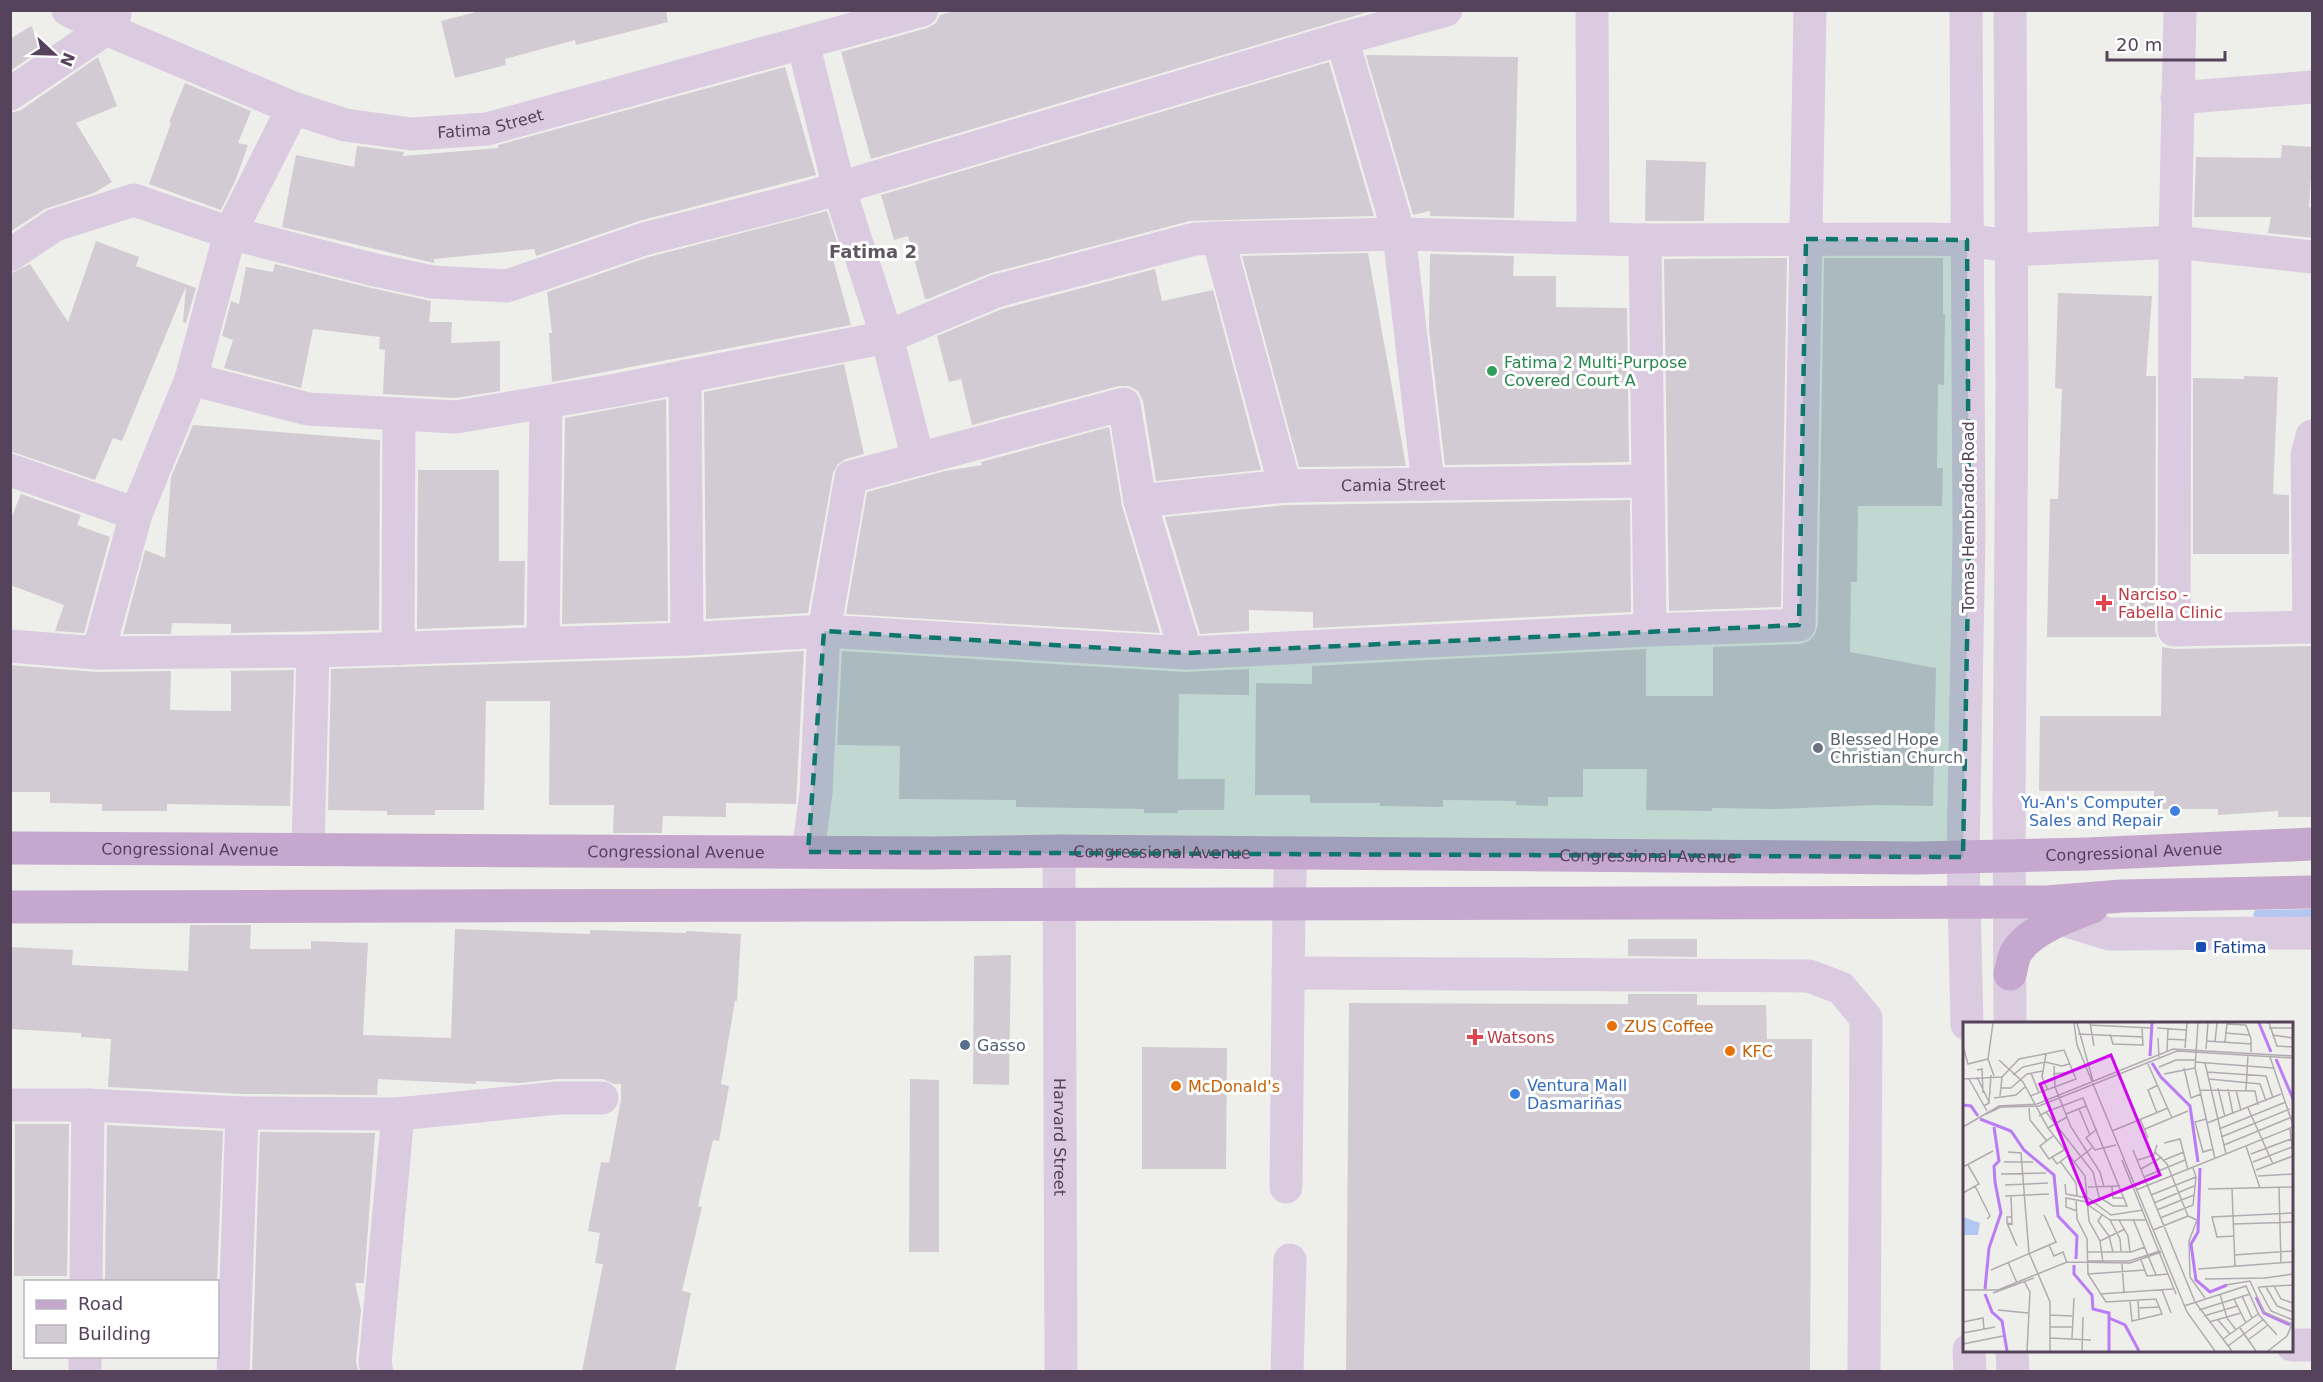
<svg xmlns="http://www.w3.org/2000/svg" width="2323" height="1382" font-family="'DejaVu Sans',sans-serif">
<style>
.green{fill:#b3c7f3}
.building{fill:#d3cbd4}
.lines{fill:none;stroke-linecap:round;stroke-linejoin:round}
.minor{stroke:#dbcbe0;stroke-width:33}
.major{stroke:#c6a8ce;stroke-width:33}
.marked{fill:#0f766e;fill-opacity:0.2;stroke:#0f766e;stroke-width:4.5;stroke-dasharray:12 8;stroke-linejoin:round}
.leisure-dot{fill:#2e9e5b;stroke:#fff;stroke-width:2}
.health-dot{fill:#e0444e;stroke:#fff;stroke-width:2}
.worship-dot{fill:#6b7280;stroke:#fff;stroke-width:2}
.shop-dot{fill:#3f7fe0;stroke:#fff;stroke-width:2}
.transit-dot{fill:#1a4fb4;stroke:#fff;stroke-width:2}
.food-dot{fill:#e8710a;stroke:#fff;stroke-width:2}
.service-dot{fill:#5c6f8a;stroke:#fff;stroke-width:2}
.labels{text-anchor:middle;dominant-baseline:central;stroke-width:6;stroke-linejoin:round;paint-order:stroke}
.street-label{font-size:16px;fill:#55425b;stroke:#fff}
.leisure-label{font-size:16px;fill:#27864d;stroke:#fff;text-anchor:start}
.health-label{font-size:16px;fill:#be3a42;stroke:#fff;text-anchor:start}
.worship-label{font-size:16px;fill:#5b616d;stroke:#fff;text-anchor:start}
.shop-label{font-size:16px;fill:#366cbe;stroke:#fff;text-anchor:end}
.transit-label{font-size:16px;fill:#164399;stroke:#fff;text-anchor:start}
.food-label{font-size:16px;fill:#c56008;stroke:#fff;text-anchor:start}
.service-label{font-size:16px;fill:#4e5e75;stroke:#fff;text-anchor:start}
.neighbourhood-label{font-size:18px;font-weight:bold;fill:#605861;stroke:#fff}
.inset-river{fill:none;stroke:#b97cf4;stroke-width:3}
.inset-road{fill:none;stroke:#b1aab1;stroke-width:1.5}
.view{fill:#ce07ed;fill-opacity:0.15;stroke:#ce07ed;stroke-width:3}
.inset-edge{fill:none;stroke:#55425b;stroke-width:3}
</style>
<rect width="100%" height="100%" fill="#eeefeb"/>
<path class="green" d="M 2312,909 L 2312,919 L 2256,919 L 2253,915 L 2255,910 Z"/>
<path class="building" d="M 484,10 L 666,10 L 668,22 L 576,45 L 575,40 L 505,59 L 506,65 L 455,78 L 441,21 Z
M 958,10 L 1368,10 L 1368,12 L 871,159 L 841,52 L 927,28 L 936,23 L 940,15 Z
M 31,26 L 44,48 L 10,71 L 10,39 Z
M 1366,55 L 1518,57 L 1514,218 L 1430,216 L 1430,211 L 1413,215 Z
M 98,57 L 117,106 L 76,123 L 112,182 L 94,193 L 45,209 L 10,232 L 10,113 L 21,110 Z
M 1329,62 L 1374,216 L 1190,221 L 991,273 L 928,299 L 925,299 L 908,236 L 894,240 L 881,195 Z
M 785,67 L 816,175 L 639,221 L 536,256 L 534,249 L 434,259 L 434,263 L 282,227 L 296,155 L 354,167 L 357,146 L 404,152 L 403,156 L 498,148 L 498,145 Z
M 185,83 L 251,111 L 238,143 L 248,145 L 236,179 L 221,210 L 149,184 L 171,123 L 169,122 Z
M 2282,145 L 2313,147 L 2309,207 L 2313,208 L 2313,238 L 2268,233 L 2271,217 L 2194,217 L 2196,157 L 2281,158 Z
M 1646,160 L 1706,162 L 1704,221 L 1645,221 Z
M 827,211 L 841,254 L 832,256 L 851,325 L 552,382 L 549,333 L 552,333 L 547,292 L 649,257 Z
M 96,241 L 139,257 L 136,266 L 196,288 L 186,323 L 183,322 L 186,286 L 122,441 L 113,438 L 95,480 L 10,451 L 10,274 L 30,264 L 68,322 Z
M 1368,253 L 1406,466 L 1299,467 L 1242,256 Z
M 1430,254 L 1514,256 L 1513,276 L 1556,276 L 1556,307 L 1627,308 L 1629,462 L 1445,465 L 1429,329 Z
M 1787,258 L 1781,607 L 1669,611 L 1664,259 Z
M 1824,258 L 1943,258 L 1943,314 L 1945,314 L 1944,385 L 1938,384 L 1937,468 L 1943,468 L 1942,506 L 1858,506 L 1857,582 L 1851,582 L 1850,652 L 1936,668 L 1933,806 L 1876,805 L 1775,809 L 1712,808 L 1712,811 L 1646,810 L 1647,769 L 1583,769 L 1583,797 L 1548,797 L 1548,806 L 1516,805 L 1516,801 L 1443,800 L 1443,807 L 1380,806 L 1380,803 L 1310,803 L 1310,795 L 1255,795 L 1256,683 L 1312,684 L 1312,666 L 1646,649 L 1646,696 L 1713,696 L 1713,647 L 1800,644 L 1809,641 L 1815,634 L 1818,625 Z
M 275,264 L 367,287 L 431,301 L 429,322 L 452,322 L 451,343 L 500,341 L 500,391 L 455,398 L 383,394 L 385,350 L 379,349 L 380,337 L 313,329 L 301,388 L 224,368 L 233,340 L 222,336 L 231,301 L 239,304 L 246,267 L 273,272 Z
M 1155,269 L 1162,301 L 1213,290 L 1261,470 L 1156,481 L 1143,401 L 1138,391 L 1129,386 L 1119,386 L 972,425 L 961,379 L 949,382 L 937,336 L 1002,309 Z
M 2058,293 L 2152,296 L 2146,376 L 2156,376 L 2155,630 L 2157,637 L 2047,637 L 2050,499 L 2058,499 L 2062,389 L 2055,388 Z
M 844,364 L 864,454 L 846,459 L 838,464 L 833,473 L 808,613 L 706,619 L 704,392 Z
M 2244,376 L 2278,377 L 2273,494 L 2289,495 L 2289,554 L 2193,554 L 2193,378 L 2244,379 Z
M 666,399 L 668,621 L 562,624 L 565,418 Z
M 193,425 L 380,440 L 379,630 L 231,633 L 231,624 L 172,623 L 171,634 L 123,634 L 145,550 L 165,558 L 171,477 Z
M 1109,427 L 1122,506 L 1160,633 L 846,614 L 867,492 L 945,471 L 982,465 L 981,462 Z
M 418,470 L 499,470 L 499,561 L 525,561 L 524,625 L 417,629 Z
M 21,494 L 81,515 L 77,525 L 110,537 L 84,633 L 55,631 L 64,605 L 10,585 L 10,521 Z
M 1630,500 L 1631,612 L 1313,628 L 1313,612 L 1249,610 L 1249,631 L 1200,634 L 1165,517 L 1286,505 Z
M 2313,646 L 2313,817 L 2278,817 L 2278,811 L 2218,815 L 2218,809 L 2154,809 L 2154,791 L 2039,791 L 2040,716 L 2161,716 L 2162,647 L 2174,649 Z
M 804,651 L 796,804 L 726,803 L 726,817 L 663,816 L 662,833 L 613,833 L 614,805 L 549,805 L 550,701 L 486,701 L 484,810 L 435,810 L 435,815 L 387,815 L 387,811 L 328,810 L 331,669 L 688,658 Z
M 842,651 L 1185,672 L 1249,669 L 1249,695 L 1179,694 L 1178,779 L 1225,779 L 1224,810 L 1178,810 L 1178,813 L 1144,813 L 1144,809 L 1016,807 L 1016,800 L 899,799 L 900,746 L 837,745 Z
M 10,665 L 97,672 L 171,671 L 170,710 L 231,711 L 231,671 L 294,670 L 290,806 L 167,804 L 167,811 L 102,811 L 102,804 L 50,803 L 50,792 L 10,792 Z
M 190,925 L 251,925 L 250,949 L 311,949 L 311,941 L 368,943 L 363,1035 L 451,1038 L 455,929 L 590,934 L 590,930 L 686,933 L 686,931 L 741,934 L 737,1001 L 735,1001 L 721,1084 L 729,1086 L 719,1141 L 713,1140 L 698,1206 L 702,1207 L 682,1291 L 691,1293 L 675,1371 L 582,1371 L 603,1264 L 595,1263 L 600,1233 L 588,1231 L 601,1162 L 609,1163 L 621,1099 L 621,1084 L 614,1084 L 602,1079 L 558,1079 L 519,1083 L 476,1081 L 476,1084 L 378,1079 L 377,1095 L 243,1094 L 108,1087 L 111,1039 L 81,1037 L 81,1033 L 10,1029 L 10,947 L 73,950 L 72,965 L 188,971 Z
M 1628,939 L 1697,939 L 1697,957 L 1628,956 Z
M 1011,955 L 1009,1085 L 973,1084 L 974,956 Z
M 1628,994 L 1697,994 L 1697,1005 L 1766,1005 L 1767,1039 L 1812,1039 L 1810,1371 L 1346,1371 L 1349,1003 L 1628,1004 Z
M 1142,1047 L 1227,1048 L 1226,1169 L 1142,1169 Z
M 910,1079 L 939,1080 L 939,1252 L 909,1252 Z
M 15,1124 L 69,1124 L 67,1276 L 14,1276 Z
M 107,1125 L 223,1131 L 217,1281 L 105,1281 Z
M 260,1132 L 375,1133 L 364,1283 L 355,1283 L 361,1310 L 356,1361 L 358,1371 L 252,1371 Z"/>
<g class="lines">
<g class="minor">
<path id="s1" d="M 68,10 L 106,29 L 293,108 L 345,125 L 412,134 L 487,129 L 922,10"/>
<path d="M 1592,10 L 1593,237"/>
<path d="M 1966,10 L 1969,536 L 1963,857 L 1967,1024"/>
<path d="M 2010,10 L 2012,386 L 2009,799 L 2010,1024"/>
<path d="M 2180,10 L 2175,242 L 2174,630 L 2312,627"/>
<path d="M 1342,39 L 1399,234 L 1428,484"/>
<path d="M 803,43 L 839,188 L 887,337 L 918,459"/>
<path d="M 10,94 L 106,29 L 115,14"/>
<path d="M 2177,98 L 2312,87"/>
<path d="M 1218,238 L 1285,486"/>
<path d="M 1645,240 L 1650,630"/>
<path d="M 10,255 L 55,225 L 134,200 L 230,233 L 371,269 L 432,282 L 507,286 L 644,239 L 802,199 L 1342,39 L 1446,10"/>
<path d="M 685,376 L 687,639"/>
<path d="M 191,379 L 308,409 L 456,417 L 611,391 L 887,337 L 996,291 L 1195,239 L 1218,238 L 1399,234 L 1645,240 L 1924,239 L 1967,240 L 2029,249 L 2175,242 L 2312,257"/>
<path d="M 10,470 L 136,514"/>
<path id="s2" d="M 1140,501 L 1285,486 L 1647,481"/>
<path d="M 2309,627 L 2307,455 L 2312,436"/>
<path d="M 543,643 L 546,403"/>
<path d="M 10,646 L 98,653 L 313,651 L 687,639 L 824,631 L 1186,653 L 1650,630 L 1799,625 L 1810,10"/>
<path d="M 398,649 L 399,414"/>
<path d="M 98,653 L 136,514 L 191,379 L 230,233 L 293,108"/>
<path d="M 308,849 L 313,651"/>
<path id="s3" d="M 1059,851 L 1061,1372"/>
<path d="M 808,852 L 816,793 L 824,631 L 851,477 L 1124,404 L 1140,501 L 1186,653"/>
<path d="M 2044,914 L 2109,934 L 2312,933"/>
<path d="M 1288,973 L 1809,976 L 1841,988 L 1866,1018 L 1864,1372"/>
<path d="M 10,1105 L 88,1105 L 242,1113 L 398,1114 L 558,1098 L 602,1098"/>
<path d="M 1286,1187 L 1289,903 L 1291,853"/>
<path d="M 86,1282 L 88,1105"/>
<path d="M 2292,1345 L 2312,1345"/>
<path d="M 1969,1350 L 1970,1372"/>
<path d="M 2012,1350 L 2013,1372"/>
<path d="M 85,1372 L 85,1356"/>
<path d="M 233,1372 L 242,1113"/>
<path d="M 377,1372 L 375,1363 L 398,1114"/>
<path d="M 1287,1372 L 1290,1260"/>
</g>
<g class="major">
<path id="s4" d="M 10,848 L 930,853 L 1059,851 L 1918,858 L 2087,854 L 2312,844"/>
<path d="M 10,907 L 2046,902 L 2122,896 L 2312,892"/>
<path d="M 2010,974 C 2012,967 2013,957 2017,951 C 2032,929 2068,916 2092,907"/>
</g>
</g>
<path class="marked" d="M 1806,239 L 1967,240 L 1969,536 L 1963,857 L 808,852 L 824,631 L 1186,653 L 1799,625 Z"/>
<circle class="leisure-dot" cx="1492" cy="371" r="6"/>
<g class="health-dot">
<path d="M2101 594h6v6h6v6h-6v6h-6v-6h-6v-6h6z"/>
<path d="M1472 1028h6v6h6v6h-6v6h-6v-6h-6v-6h6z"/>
</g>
<circle class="worship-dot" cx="1818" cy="748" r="6"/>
<g class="shop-dot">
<circle cx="2175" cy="811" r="6"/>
<circle cx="1515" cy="1094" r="6"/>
</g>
<rect class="transit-dot" x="2195" y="941" width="12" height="12" rx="3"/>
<g class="food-dot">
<circle cx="1612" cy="1026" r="6"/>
<circle cx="1730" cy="1051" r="6"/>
<circle cx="1176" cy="1086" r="6"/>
</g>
<circle class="service-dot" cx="965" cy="1045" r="6"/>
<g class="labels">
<g class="street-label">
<text stroke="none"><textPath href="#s1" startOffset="447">Fatima Street</textPath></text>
<text stroke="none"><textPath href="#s2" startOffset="254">Camia Street</textPath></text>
<text transform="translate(1968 517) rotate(-90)">Tomas Hembrador Road</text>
<text stroke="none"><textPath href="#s4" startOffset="180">Congressional Avenue</textPath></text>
<text stroke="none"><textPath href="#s4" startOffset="666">Congressional Avenue</textPath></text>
<text stroke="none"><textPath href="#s4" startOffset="1152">Congressional Avenue</textPath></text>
<text stroke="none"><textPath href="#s4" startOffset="2124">Congressional Avenue</textPath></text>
<text stroke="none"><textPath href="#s4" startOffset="1638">Congressional Avenue</textPath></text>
<text stroke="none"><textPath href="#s3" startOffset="286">Harvard Street</textPath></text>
</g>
<g class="leisure-label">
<text x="1504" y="362">Fatima 2 Multi-Purpose<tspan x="1504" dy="18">Covered Court A</tspan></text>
</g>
<g class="health-label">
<text x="2118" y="594">Narciso -<tspan x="2118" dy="18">Fabella Clinic</tspan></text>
<text x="1487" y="1037">Watsons</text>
</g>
<g class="worship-label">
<text x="1830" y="739">Blessed Hope<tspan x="1830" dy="18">Christian Church</tspan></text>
</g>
<g class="shop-label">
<text x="2163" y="802">Yu-An's Computer<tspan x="2163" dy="18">Sales and Repair</tspan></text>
<text x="1527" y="1085" text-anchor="start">Ventura Mall<tspan x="1527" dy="18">Dasmariñas</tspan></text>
</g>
<g class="transit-label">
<text x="2213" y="947">Fatima</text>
</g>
<g class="food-label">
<text x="1624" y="1026">ZUS Coffee</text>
<text x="1742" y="1051">KFC</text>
<text x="1188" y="1086">McDonald's</text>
</g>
<g class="service-label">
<text x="977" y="1045">Gasso</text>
</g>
<g class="neighbourhood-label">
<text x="873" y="251">Fatima 2</text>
</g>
</g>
<g transform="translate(1963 1022)">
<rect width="330" height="330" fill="#eeefeb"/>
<path d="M 0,195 L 17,201 L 15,213 L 0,213 Z" fill="#b3c7f3"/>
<path class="inset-river" d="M 296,1 L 308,30M 187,34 L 189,1M 313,37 L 330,77M 189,41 L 198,55 L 227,84 L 235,140M 0,83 L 8,84 L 15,94M 17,97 L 48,109 L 61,128 L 91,153 L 95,194 L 114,214 L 113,237M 237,146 L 235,210 L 228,222 L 233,258 L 247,270 L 264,263M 111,243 L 111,252 L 129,273 L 130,287 L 146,291 L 146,329M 22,267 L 26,226 L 38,191 L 32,160 L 31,144 L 36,139 L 31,105M 22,272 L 29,290 L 39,299 L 44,329M 293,275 L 301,291 L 327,303M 146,296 L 162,303 L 176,329"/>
<path class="inset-road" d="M 111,1 L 114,23 L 224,290 L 252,329M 114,1 L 130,59M 127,1 L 131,24M 235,1 L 232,46 L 252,137M 306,1 L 314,24 L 330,25M 127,3 L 187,6M 283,3 L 288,17 L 288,30M 194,6 L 223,8M 306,6 L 330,6M 262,11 L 287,13M 115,12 L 180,15M 147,12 L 150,22 L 180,23 L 179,6M 309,13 L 330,16M 195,16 L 196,35M 204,17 L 222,18M 243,19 L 289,22M 252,20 L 254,1M 262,20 L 264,2 L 283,3M 0,24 L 5,42 L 25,37M 222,26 L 224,1M 243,27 L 245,1M 204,29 L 205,7M 83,32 L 79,55 L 85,68M 307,35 L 330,103M 25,37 L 30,1M 25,37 L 31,54M 36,38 L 60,60 L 85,106 L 122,154 L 126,199 L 137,219 L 140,241M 232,40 L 310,46M 242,41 L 263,132M 185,42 L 209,96M 91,44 L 92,65 L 108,105 L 137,150 L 141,165M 196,45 L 213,38 L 232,38M 221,46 L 228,76 L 238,72M 14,48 L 19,47 L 20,71M 244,50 L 303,54 L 310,76M 68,51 L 76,71M 90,52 L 110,50M 201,52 L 232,46M 50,53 L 60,45 L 82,40 L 99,44 L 106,42M 14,55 L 26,80M 0,57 L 39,55M 6,57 L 24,89M 246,57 L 297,62 L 303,79M 38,66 L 48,66 L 64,52 L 80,49M 255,66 L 262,95M 265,67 L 270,92M 237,68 L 292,69 L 295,83M 273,68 L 278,89M 283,68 L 285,33M 37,74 L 39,55 L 56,37 L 101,28 L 113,57 L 67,74M 31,76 L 53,73 L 62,65M 21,84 L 26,81 L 28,53M 66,86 L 67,98 L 84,119M 285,86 L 310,142M 116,87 L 127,113M 194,91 L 185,68 L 195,63M 23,92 L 38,85 L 76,84 L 214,29 L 330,36M 103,92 L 123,84M 76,94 L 83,90 L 120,76 L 164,184 L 150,184 L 136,175 L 130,150 L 83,90M 177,97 L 185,116M 243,97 L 232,100 L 240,130 L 250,127M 244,101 L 318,72M 0,105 L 36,84 L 74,82 L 210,27 L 330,34M 85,106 L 104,95M 134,107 L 123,116 L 132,128 L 153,123M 182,107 L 225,89M 256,107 L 323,80M 327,107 L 330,132M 149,109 L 205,86M 90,114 L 77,124 L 86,137 L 101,128M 258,115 L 327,87M 201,121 L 217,117 L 225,148M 261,123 L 329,95M 283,124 L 297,166M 170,128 L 232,280 L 269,329M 45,130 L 58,131 L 66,231 L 87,280 L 87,329M 288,132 L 328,117M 89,135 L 94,142 L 106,133M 159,138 L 213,272M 175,138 L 191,133 L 194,123M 201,138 L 221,130M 97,139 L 113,161 L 114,174M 41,140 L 70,140M 111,140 L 130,125M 290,140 L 329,125M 0,145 L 30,129M 178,147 L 199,135M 293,148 L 330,134M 38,152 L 83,151M 295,154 L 330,152M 181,155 L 222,138M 102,162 L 103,172 L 125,176 L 148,193 L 180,188M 42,163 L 85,161M 12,164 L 27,194 L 24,197M 125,165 L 157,164M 149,165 L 150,176 L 161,176M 316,165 L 318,241M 245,167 L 330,165M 269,167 L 272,244M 173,168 L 330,105M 0,171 L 16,162 L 5,143M 188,173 L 233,155M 42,174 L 86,172M 113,178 L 114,197 L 124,217 L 125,252 L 143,280 L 193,277 L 199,292 L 169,299 L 167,279M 191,181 L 231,164M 125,183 L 147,198 L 157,217 L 158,229M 194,188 L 231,173M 114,189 L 103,185 L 103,176 L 124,180M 139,193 L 135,199 L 146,214 L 150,230M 225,194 L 234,198 L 226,219 L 227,255 L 242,276M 49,195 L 44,195 L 44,201 L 54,224M 197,196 L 230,183 L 233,155 L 230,146M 170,197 L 193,253M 147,198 L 183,198M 156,198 L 165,214 L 167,230M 44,201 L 49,202 L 48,174M 270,202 L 330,200M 190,208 L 225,194 L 204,142 L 192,130M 271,214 L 254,215 L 249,195 L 330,191M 137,219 L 162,207M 86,223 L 91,234 L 100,230 L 104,241M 124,230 L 168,230 L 182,225M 271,233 L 330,229M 178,238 L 184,254 L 205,252M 124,239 L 166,239 L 197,229M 45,240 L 54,261M 159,242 L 161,270M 235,247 L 330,240M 28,248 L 93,220 L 81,193M 125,252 L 182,248M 242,257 L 302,256 L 330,252M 61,259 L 67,270 L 64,329M 263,263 L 287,259 L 301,290 L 329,302M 311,264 L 318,277 L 330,281M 295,265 L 308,289 L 330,298M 296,265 L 330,263M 303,265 L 314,284 L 330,290M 0,268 L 35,268 L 104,240 L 167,241 L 198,230M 199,268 L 208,291M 30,271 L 71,256M 137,272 L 210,267M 257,272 L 264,296 L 273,308M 279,274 L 289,296M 271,277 L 283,301M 175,278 L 176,297M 221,284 L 283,264 L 296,293 L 314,313M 176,286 L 196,285M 35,288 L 65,291M 236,288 L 287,272M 87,293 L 109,294M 241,294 L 274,284M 255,298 L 267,312M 0,300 L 20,296 L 21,307M 246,300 L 278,291M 87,305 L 109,305M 277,306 L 293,329M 0,311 L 32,305M 87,316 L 128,318M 109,316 L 111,276M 260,317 L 295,292M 285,318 L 305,303M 0,322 L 40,314M 265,324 L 301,297M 119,329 L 120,295M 305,329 L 324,314 L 329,302"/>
<path class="view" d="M 148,33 L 197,153 L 125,182 L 77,62 Z"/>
<rect width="330" height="330" class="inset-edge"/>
</g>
<rect width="2323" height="1382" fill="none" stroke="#55425b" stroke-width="24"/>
<rect x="24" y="1280" width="195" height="78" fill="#ffffff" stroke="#bbb3bd" stroke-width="1.5"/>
<rect x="36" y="1300" width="30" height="9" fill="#c6a8ce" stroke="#bbb3bd" stroke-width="1.5"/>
<text x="78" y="1310" font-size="18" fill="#55425b">Road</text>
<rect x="36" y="1325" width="30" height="18" fill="#d3cbd4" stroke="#bbb3bd" stroke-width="1.5"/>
<text x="78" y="1340" font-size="18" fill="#55425b">Building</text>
<g transform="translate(54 54) rotate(112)" stroke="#ffffff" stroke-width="4.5" paint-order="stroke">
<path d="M0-4.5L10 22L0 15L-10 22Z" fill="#55425b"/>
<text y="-9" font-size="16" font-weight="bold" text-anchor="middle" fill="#55425b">N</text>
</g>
<path d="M2107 51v9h118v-9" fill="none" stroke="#55425b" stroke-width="3"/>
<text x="2116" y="51" font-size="18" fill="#55425b" stroke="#ffffff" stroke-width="4.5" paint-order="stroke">20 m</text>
</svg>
